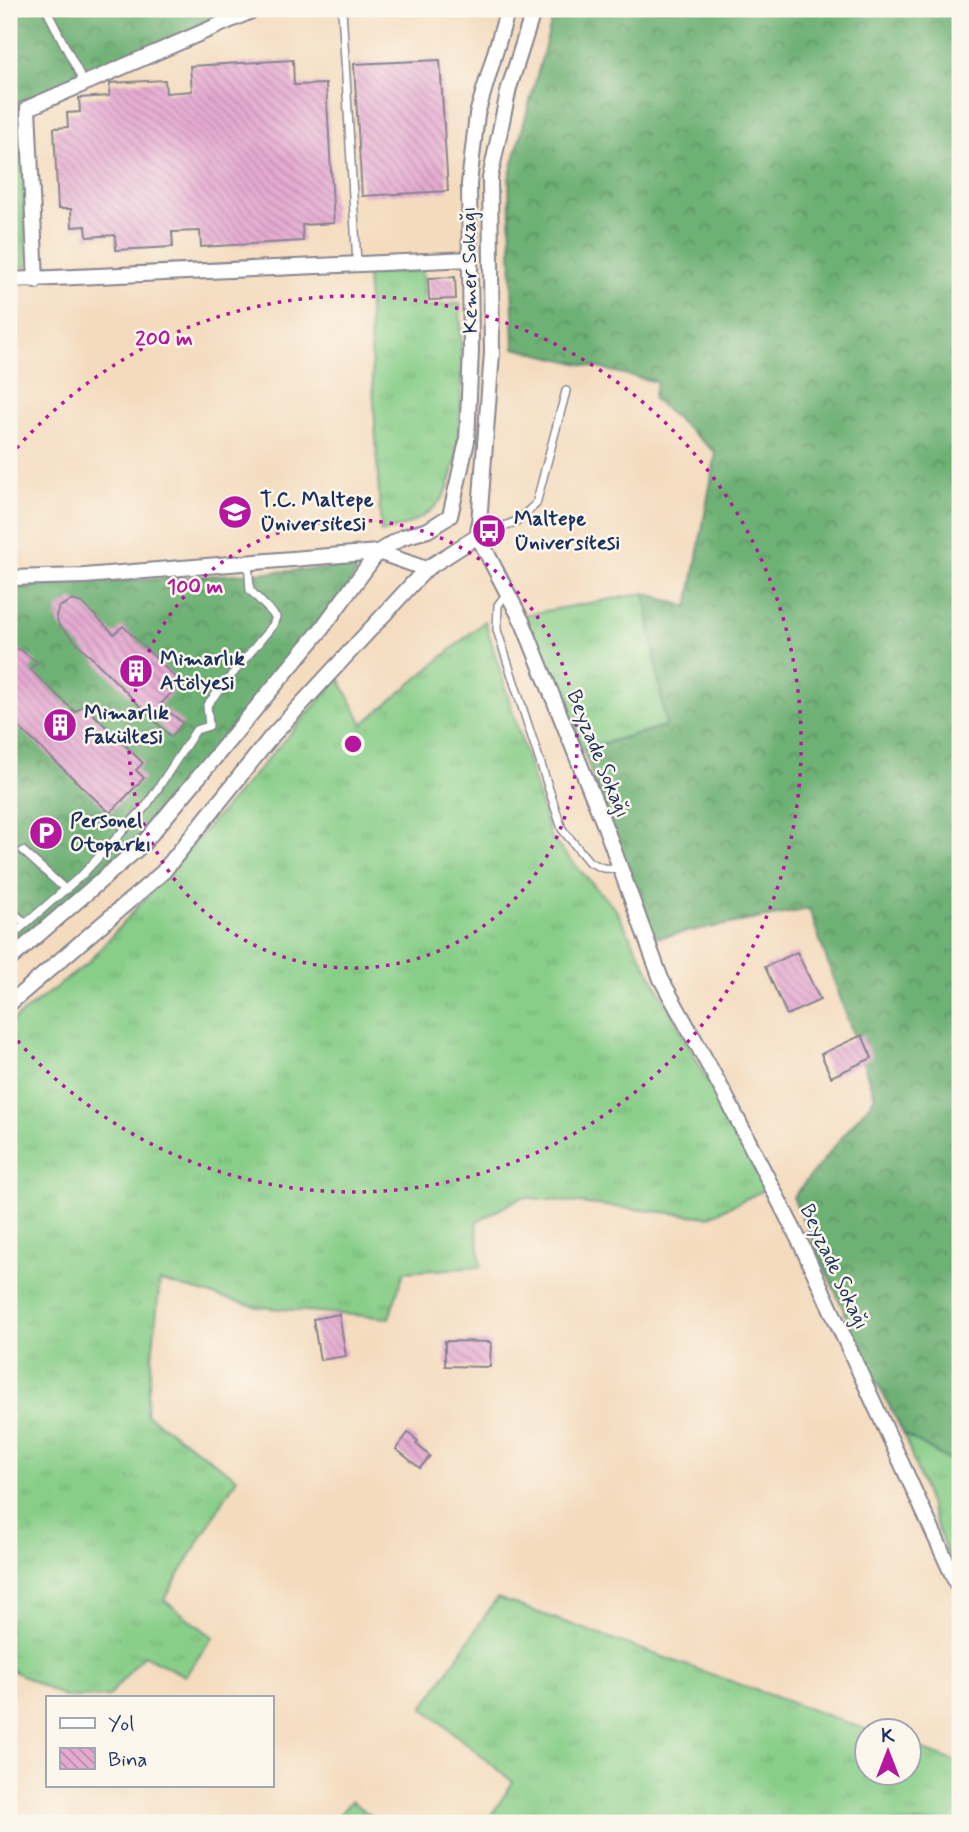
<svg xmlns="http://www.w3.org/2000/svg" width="969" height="1832" font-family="Mynerve,sans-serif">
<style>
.grass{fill:url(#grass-tufts);stroke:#527e73;stroke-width:2}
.forest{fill:url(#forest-crowns);stroke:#447069;stroke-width:2}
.building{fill:url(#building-back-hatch)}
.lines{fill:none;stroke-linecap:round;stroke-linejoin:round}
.lane-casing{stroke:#88858e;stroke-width:10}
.street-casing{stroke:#88858e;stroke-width:18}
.lane{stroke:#fff;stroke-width:7}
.street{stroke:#fff;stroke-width:14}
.ring{fill:none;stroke:#b5179e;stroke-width:3.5;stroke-dasharray:3.5 7}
.labels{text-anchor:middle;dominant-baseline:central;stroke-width:5;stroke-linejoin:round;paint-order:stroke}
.street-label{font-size:21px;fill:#1b2f5e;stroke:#fbf7ec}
.poi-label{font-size:21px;font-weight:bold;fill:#1b2f5e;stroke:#fbf7ec;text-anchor:start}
.centre{fill:#b5179e;stroke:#fbf7ec;stroke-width:3.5}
.ring-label{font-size:21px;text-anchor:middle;font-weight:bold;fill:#b5179e;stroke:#fbf7ec;stroke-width:5;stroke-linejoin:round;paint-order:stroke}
</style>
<defs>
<pattern id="grass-tufts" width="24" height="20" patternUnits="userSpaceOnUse" patternTransform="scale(1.75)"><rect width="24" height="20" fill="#88ce88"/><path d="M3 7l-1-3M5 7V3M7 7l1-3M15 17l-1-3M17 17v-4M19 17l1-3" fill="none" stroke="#75b178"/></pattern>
<pattern id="forest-crowns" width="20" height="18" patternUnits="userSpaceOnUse" patternTransform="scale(1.75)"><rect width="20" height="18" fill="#6eb174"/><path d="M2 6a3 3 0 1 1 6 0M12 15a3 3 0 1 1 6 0" fill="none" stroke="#5a9062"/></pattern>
<pattern id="building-back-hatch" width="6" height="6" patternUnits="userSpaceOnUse" patternTransform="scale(1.75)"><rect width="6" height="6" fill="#e6aad1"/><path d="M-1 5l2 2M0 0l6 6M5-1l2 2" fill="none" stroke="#ba8bad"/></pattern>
</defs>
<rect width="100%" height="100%" fill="#fbf7ec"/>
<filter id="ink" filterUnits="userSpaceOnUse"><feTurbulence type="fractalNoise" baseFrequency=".0143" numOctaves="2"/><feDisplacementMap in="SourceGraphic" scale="14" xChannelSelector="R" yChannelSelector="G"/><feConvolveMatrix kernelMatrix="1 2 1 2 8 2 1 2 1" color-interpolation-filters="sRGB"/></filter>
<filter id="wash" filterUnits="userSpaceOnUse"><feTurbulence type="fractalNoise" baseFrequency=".00686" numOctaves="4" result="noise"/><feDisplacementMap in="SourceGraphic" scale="28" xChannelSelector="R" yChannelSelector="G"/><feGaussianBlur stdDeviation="1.57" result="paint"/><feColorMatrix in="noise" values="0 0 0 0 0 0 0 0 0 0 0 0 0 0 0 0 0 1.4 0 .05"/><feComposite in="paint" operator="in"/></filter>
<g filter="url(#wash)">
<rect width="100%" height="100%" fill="#f4dbbe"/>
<path class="grass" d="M 19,102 L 27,267 L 9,268 L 9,106 Z
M 423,270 L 424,307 L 460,303 C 461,346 467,469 441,500 C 425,520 405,526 381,533 L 367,274 Z
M 645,593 L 666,726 L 583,749 L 523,615 Z
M 485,621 L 551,838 L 616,910 L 766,1189 L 708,1217 L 522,1197 L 476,1222 L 481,1267 L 404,1272 L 389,1318 L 258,1307 L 160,1281 L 146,1414 L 237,1478 L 164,1600 L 213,1637 L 185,1676 L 144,1655 L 108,1697 L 64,1697 L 9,1669 L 9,1023 L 88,963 L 339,678 L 363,724 Z
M 904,1434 L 960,1467 L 960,1591 Z
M 497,1598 L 868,1730 L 867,1772 L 909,1772 L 910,1745 L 960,1763 L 960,1823 L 486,1823 L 513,1782 L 423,1708 Z
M 351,1801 L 382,1823 L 332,1823 Z"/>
<path class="forest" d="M 9,9 L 243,9 L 11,105 L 9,58 L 17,44 L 9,38 Z
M 555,9 L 960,9 L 960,1467 L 904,1434 L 869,1367 L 793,1197 L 875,1097 L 809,909 L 649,939 L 583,749 L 666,726 L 645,593 L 688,607 L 716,453 L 653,399 L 657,382 L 514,348 L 509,178 Z
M 353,567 L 357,572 L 347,588 L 122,858 L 101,871 L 9,952 L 9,588 Z"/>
<g id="blocks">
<path class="building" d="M 293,60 L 294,85 L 326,84 L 334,223 L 302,225 L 303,241 L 201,247 L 200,231 L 172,232 L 173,247 L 116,250 L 115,235 L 87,237 L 86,226 L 72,227 L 71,209 L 58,209 L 54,128 L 68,127 L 67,113 L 80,112 L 79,98 L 109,96 L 110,83 L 165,80 L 166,93 L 192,91 L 190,66 Z
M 440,60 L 448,191 L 362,196 L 354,64 Z
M 455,277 L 456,299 L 429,300 L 428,278 Z
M 72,600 L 82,603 L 114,634 L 123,626 L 181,683 L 160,705 L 183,723 L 171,737 L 59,625 L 56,616 L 59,607 Z
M 9,647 L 21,650 L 37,662 L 30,669 L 75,712 L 84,705 L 143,763 L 136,770 L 144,778 L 110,813 L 9,718 Z
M 797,952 L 820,1000 L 787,1015 L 765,967 Z
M 862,1035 L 872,1058 L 831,1077 L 821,1054 Z
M 339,1314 L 346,1356 L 320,1360 L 313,1319 Z
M 445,1341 L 491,1342 L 490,1367 L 445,1366 Z
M 408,1433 L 418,1441 L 416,1444 L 430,1456 L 420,1468 L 396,1449 Z"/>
</g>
</g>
<g filter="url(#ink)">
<use href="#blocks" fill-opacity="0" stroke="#88858e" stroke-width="2"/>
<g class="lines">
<g class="lane-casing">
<path id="lane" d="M 46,9 L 84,83
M 342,9 L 357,264
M 479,536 L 517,521 L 536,504 L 566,391
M 507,593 L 498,605 L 497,630 L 562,829 L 589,862 L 603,868 L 620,869
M 23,851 L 66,890
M 9,908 L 26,924
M 9,938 L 83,874 L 147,805 L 196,730 L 209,726 L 207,705 L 273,625 L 276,617 L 250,590 L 248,561"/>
</g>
<g class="street-casing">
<path id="street" d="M 9,280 L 470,259
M 36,281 L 28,108 L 256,9
M 478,536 L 492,353 L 490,178 L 509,88 L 534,9
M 9,578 L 84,576 L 378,552 L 426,569
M 9,960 L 142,845 L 320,631 L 378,552 L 403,537 L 428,530 L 450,516 L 467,441 L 471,350 L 469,184 L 477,114 L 508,9
M 9,1004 L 163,872 L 272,736 L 426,569 L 478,536 L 523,623 L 606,829 L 661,979 L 725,1095 L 802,1246 L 960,1591"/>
</g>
<use href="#lane" class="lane"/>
<use href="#street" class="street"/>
</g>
</g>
<g class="ring">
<circle cx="353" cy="744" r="224"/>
<path d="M10 456A448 448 0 1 1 10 1032"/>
</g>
<defs>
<g id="university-disc" transform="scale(1.75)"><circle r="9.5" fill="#b5179e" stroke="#fbf7ec"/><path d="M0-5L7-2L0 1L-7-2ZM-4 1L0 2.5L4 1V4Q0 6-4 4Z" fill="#fff"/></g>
<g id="bus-disc" transform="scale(1.75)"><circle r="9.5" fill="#b5179e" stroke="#fbf7ec"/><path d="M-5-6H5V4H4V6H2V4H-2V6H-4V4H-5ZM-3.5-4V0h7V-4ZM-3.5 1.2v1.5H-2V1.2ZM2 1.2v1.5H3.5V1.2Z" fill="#fff"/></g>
<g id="building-disc" transform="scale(1.75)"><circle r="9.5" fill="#b5179e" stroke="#fbf7ec"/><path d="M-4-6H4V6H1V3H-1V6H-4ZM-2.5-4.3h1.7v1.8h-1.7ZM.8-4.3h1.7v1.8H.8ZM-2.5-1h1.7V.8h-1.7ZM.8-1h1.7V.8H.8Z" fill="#fff"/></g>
<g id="parking-disc" transform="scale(1.75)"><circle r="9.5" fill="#b5179e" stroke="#fbf7ec"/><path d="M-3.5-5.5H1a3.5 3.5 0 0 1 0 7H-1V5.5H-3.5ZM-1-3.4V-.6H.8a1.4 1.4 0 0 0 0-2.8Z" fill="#fff"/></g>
</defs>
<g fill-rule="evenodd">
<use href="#university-disc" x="235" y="512"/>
<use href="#bus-disc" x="489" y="531"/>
<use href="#building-disc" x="136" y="671"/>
<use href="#building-disc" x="60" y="725"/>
<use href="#parking-disc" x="46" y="833"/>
</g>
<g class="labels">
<g class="street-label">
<text transform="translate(470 270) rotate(-91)">Kemer Sokağı</text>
<text transform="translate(598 754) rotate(68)">Beyzade Sokağı</text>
<text transform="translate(834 1267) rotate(65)">Beyzade Sokağı</text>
</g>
<g class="poi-label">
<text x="260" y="500">T.C. Maltepe<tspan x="260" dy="24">Üniversitesi</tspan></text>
<text x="514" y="519">Maltepe<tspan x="514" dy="24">Üniversitesi</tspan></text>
<text x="160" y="659">Mimarlık<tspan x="160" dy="24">Atölyesi</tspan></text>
<text x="84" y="713">Mimarlık<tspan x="84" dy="24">Fakültesi</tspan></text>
<text x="70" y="821">Personel<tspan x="70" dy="24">Otoparkı</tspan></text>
</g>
</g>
<circle cx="353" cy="744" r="10" class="centre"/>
<g class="ring-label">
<text x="164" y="345">200 m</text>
<text x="195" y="593">100 m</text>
</g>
<rect width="969" height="1832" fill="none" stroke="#fbf7ec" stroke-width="35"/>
<rect x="46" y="1696" width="228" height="91" fill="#fbf7ec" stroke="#a1a7b3" stroke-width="2"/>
<rect x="60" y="1718" width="35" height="10" fill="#ffffff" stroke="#a1a7b3" stroke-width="2"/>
<text x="108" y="1730" font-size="21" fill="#1b2f5e">Yol</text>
<rect x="60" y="1748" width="35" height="21" fill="url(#building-back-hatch)" stroke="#a1a7b3" stroke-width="2"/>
<text x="108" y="1766" font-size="21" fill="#1b2f5e">Bina</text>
<g transform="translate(888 1752)"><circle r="33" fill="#fbf7ec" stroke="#a1a7b3" stroke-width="2"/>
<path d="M0-5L12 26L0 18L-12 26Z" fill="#b5179e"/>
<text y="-10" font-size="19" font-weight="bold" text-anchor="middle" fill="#1b2f5e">K</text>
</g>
</svg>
